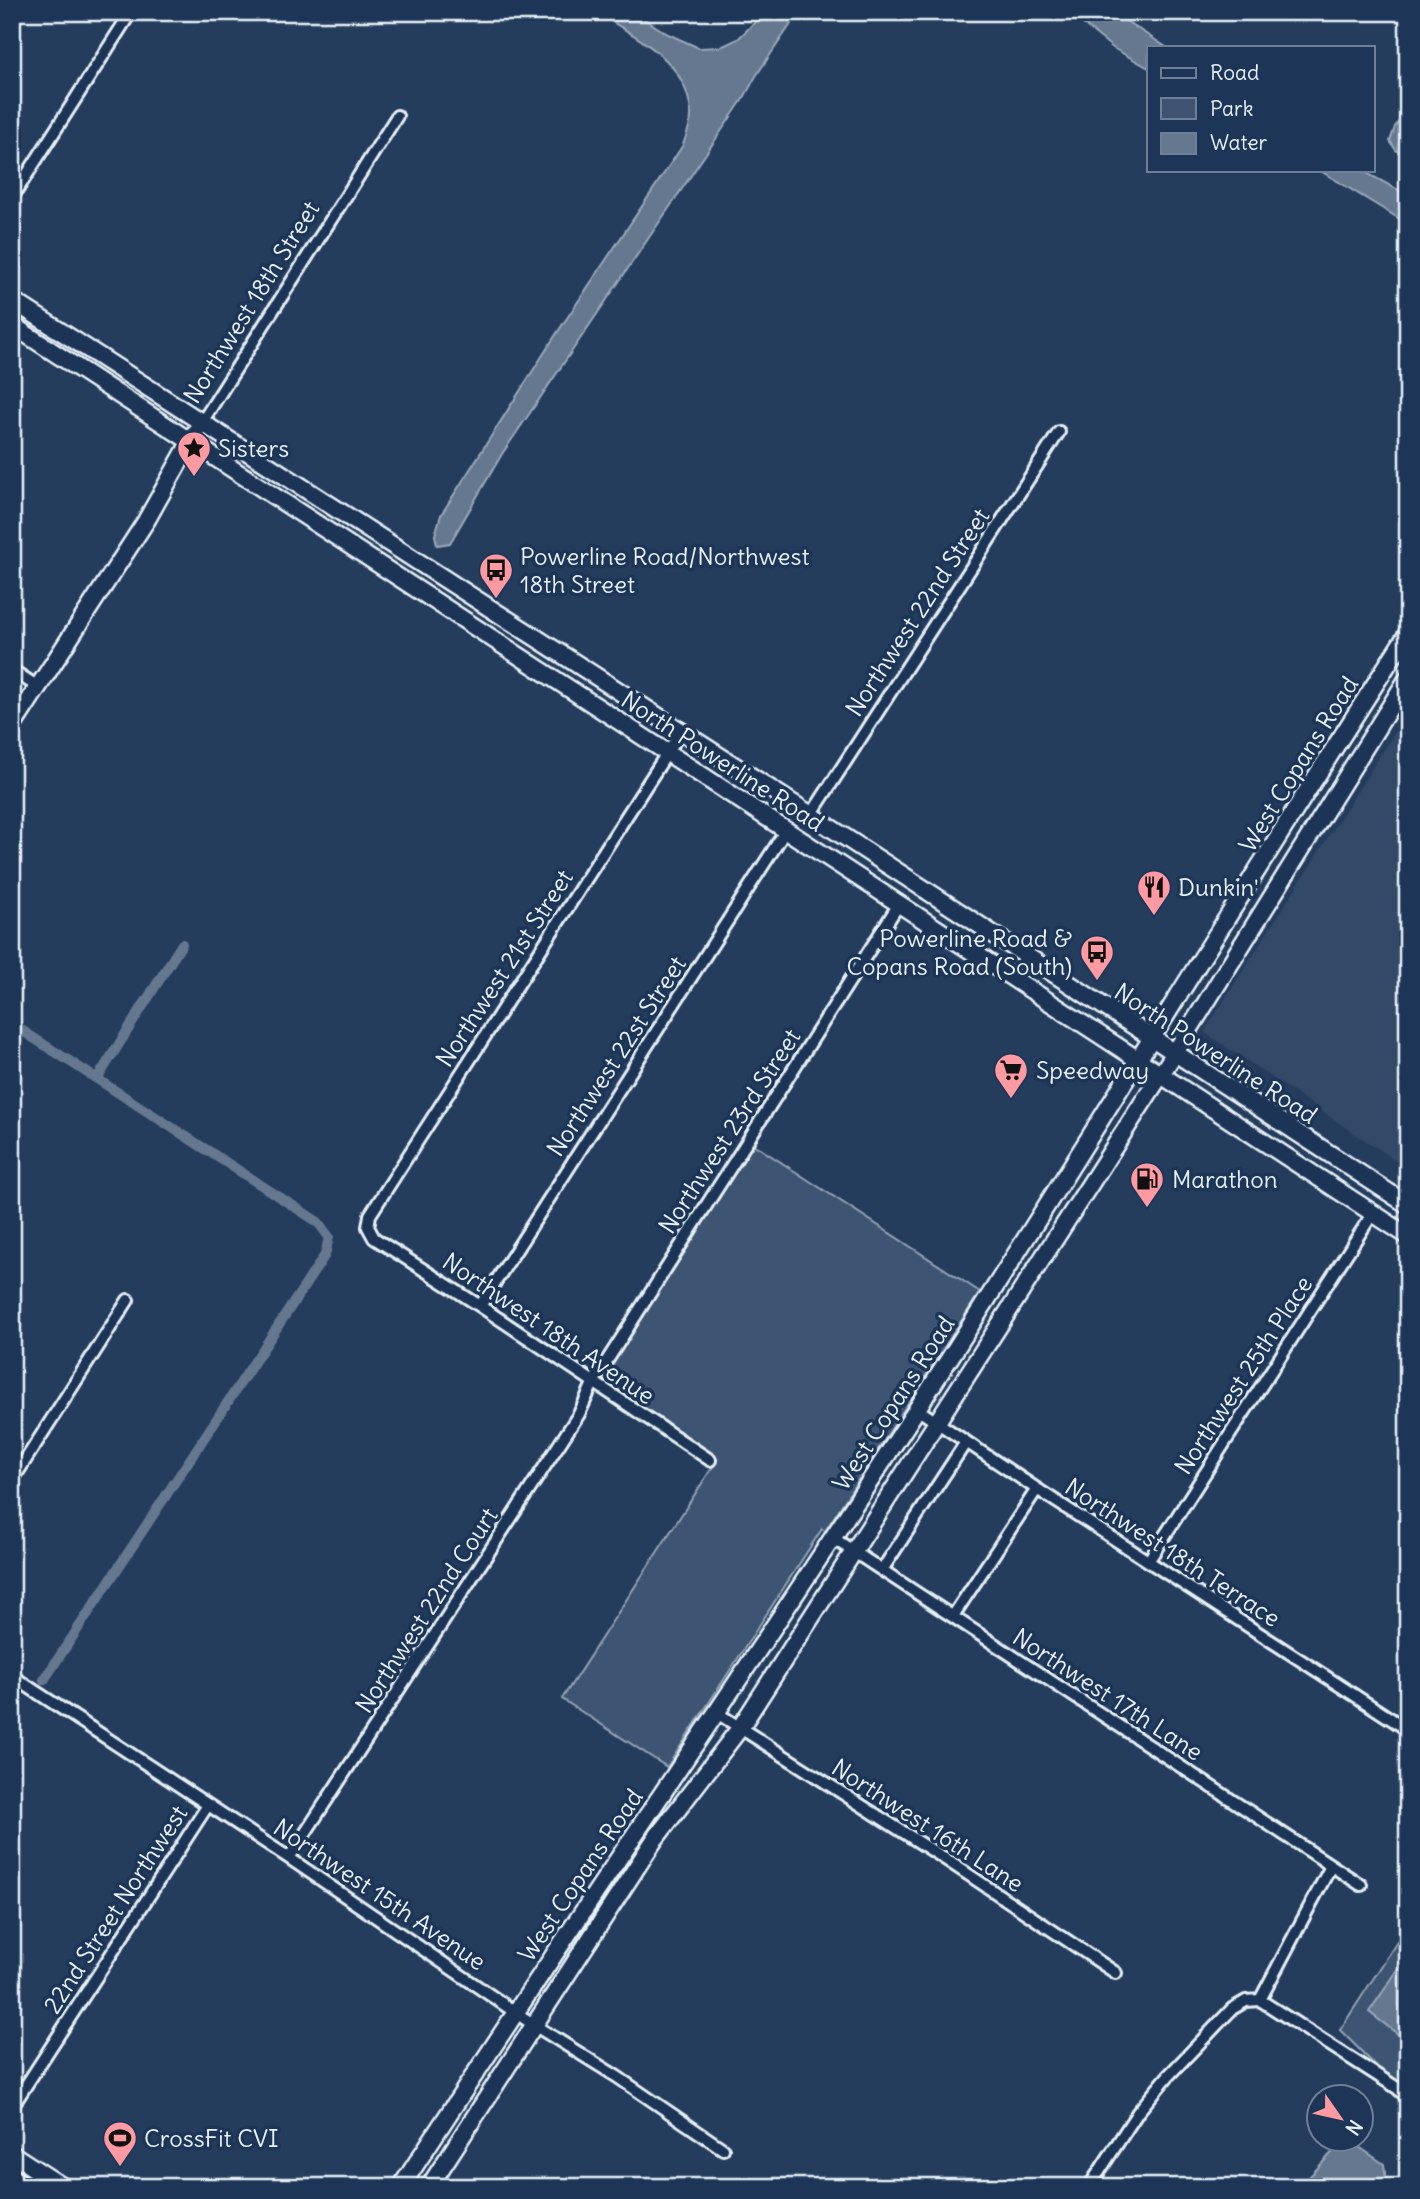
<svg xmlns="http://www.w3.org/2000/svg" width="1420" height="2199" font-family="Delius,sans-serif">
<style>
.built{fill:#334a68}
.green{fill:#3e5472;stroke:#93a2b5;stroke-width:2}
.water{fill:#657890;stroke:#99a8ba;stroke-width:2}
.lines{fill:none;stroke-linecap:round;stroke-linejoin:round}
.canal{stroke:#657890;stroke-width:10}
.street-casing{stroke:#e8f1f8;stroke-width:16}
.secondary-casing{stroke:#e8f1f8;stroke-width:21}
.street{stroke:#1d3557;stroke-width:10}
.secondary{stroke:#1d3557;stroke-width:16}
.labels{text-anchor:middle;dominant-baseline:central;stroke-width:7;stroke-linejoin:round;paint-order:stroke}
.street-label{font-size:24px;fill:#e8f1f8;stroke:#1d3557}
.poi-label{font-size:24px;fill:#e8f1f8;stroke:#1d3557;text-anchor:start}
</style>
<rect width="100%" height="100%" fill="#253d5d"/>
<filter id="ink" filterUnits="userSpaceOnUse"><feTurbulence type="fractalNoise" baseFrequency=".0143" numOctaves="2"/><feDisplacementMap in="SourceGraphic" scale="14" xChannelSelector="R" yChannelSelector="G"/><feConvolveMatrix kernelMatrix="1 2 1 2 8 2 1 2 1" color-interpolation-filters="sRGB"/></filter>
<g filter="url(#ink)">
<path class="built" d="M 1408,712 L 1408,1169 L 1204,1032 Z"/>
<path class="green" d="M 753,1144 L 980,1292 L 825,1531 L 822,1529 L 667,1767 L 562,1699 L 717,1460 L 598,1383 Z
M 1408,1925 L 1408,2098 L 1340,2030 Z"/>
<path class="water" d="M 597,12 L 633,12 L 668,34 L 699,48 L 721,47 L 738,39 L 765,12 L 799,12 L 756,76 L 745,96 L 502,454 L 450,543 L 437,545 L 435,535 L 441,515 L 555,336 L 683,145 C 686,135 692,122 691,113 C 686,58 638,40 597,12 Z
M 1068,12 L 1112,12 L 1166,47 L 1149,47 L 1149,68 L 1113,48 Z
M 1408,108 L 1408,160 L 1396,150 L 1390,141 L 1395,127 Z
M 1319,170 L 1361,170 L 1408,195 L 1408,224 Z
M 1408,1955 L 1408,2042 L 1369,2012 Z
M 1352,2142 L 1384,2164 L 1386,2181 L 1383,2187 L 1300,2187 L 1339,2145 Z"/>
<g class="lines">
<path class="canal" d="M 12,1024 L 318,1222 L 329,1237 L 325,1255 L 44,1680
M 97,1079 L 182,944"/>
<g class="street-casing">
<path id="street" d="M 12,198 L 131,12
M 202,422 L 397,116
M 12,670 L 38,687
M 680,733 L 370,1215 L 368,1227 L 374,1238 L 480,1306 L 710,1460
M 811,815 L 1059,432
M 480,1306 L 786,830
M 917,1409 L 1037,1489 L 1408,1730
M 12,1481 L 128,1300
M 833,1538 L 1361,1885
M 1149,1560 L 1373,1213
M 882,1570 L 966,1442
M 953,1616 L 1037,1489
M 12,1676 L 289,1858 L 534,2025 L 616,2076 L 723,2149
M 717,1713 L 939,1855 L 1116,1973
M 289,1858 L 579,1414 L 594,1381 L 899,904
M 1260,2000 L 1397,2088 L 1408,2098
M 12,2107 L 208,1805
M 1089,2187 L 1138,2112 L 1168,2076 L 1232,2009 L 1246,2001 L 1260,2000 L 1331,1866"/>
</g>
<g class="secondary-casing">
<path id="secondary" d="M 12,300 L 811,815 L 1408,1205
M 12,325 L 1408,1236
M 12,727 L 146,521 L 196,432
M 12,2154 L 63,2187
M 12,2178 L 26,2187
M 401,2187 C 570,1926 747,1672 915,1412 C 1082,1154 1241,891 1408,633
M 429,2187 L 655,1839 L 740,1728 L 1174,1054 L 1408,678"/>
</g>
<use href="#street" class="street"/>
<use href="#secondary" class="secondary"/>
</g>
</g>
<defs>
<g id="sight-pin" transform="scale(1.75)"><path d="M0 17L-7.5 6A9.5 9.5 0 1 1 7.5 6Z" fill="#ff9aa2" stroke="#1d3557"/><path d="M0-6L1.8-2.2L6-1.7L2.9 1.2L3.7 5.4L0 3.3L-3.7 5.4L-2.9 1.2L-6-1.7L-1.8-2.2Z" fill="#111"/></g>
<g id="bus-pin" transform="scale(1.75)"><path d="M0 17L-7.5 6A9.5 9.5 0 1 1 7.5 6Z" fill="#ff9aa2" stroke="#1d3557"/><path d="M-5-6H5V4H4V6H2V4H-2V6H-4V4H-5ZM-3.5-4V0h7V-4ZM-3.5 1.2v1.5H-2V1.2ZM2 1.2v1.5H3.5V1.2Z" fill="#111"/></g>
<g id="restaurant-pin" transform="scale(1.75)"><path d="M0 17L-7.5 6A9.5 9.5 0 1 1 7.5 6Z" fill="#ff9aa2" stroke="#1d3557"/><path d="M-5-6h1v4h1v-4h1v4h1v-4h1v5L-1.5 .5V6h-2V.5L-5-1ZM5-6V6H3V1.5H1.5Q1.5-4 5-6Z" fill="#111"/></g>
<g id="supermarket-pin" transform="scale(1.75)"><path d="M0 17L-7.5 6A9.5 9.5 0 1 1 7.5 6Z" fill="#ff9aa2" stroke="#1d3557"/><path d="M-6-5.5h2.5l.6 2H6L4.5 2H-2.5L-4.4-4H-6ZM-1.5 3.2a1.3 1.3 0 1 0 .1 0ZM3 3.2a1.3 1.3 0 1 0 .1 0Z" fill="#111"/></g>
<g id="fuel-pin" transform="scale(1.75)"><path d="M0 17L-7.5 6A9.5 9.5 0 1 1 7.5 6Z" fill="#ff9aa2" stroke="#1d3557"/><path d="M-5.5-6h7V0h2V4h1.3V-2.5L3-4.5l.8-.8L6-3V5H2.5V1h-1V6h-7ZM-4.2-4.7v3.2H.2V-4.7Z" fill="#111"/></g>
<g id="stadium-pin" transform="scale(1.75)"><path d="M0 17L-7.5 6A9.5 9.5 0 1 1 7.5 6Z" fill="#ff9aa2" stroke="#1d3557"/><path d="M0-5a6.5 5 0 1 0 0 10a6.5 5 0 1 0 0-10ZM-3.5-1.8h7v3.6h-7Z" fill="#111"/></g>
</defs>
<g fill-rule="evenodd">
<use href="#sight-pin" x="194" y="448"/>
<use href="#bus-pin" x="496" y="570"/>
<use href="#restaurant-pin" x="1154" y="887"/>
<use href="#bus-pin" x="1097" y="952"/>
<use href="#supermarket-pin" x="1011" y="1070"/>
<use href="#fuel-pin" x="1147" y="1179"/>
<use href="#stadium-pin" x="120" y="2138"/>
</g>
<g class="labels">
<g class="street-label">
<text transform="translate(251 302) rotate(-58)">Northwest 18th Street</text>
<text transform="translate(917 612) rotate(-57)">Northwest 22nd Street</text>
<text transform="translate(723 761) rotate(33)">North Powerline Road</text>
<text transform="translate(1298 764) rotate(-58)">West Copans Road</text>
<text transform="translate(504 968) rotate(-57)">Northwest 21st Street</text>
<text transform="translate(1216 1053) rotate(33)">North Powerline Road</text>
<text transform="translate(616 1056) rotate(-57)">Northwest 22st Street</text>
<text transform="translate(729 1131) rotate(-57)">Northwest 23rd Street</text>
<text transform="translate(549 1328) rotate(34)">Northwest 18th Avenue</text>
<text transform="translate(1243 1375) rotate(-57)">Northwest 25th Place</text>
<text transform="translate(893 1403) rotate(-57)">West Copans Road</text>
<text transform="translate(1173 1552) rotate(33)">Northwest 18th Terrace</text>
<text transform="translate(426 1610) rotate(-57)">Northwest 22nd Court</text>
<text transform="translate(1108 1694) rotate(33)">Northwest 17th Lane</text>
<text transform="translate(928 1825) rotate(33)">Northwest 16th Lane</text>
<text transform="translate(580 1875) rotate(-56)">West Copans Road</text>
<text transform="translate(380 1894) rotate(34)">Northwest 15th Avenue</text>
<text transform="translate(115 1909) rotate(-57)">22nd Street Northwest</text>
</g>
<g class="poi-label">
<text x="218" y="448">Sisters</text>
<text x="520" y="556">Powerline Road/Northwest<tspan x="520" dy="28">18th Street</tspan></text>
<text x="1178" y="887">Dunkin'</text>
<text x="1072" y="938" text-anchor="end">Powerline Road &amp;<tspan x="1072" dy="28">Copans Road (South)</tspan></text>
<text x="1036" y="1070">Speedway</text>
<text x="1172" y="1179">Marathon</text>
<text x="144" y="2138">CrossFit CVI</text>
</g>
</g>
<rect width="1420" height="2199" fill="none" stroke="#1d3557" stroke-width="42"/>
<rect x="21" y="21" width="1378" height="2157" fill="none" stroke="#e8f1f8" stroke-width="2.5" filter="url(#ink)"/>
<rect x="1147" y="46" width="228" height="126" fill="#1d3557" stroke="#6e8097" stroke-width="2"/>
<rect x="1161" y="68" width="35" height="10" fill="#1d3557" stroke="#6e8097" stroke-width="2"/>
<text x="1210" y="80" font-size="21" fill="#e8f1f8">Road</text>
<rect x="1161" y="98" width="35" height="21" fill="#3e5472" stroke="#6e8097" stroke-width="2"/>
<text x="1210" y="116" font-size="21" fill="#e8f1f8">Park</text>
<rect x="1161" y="133" width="35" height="21" fill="#657890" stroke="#6e8097" stroke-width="2"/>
<text x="1210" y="150" font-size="21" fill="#e8f1f8">Water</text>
<g transform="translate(1340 2118) rotate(124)"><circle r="33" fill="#1d3557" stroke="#6e8097" stroke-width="2"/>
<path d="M0-5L12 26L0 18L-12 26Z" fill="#ff9aa2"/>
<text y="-10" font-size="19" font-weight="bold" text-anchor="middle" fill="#e8f1f8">N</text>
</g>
</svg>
